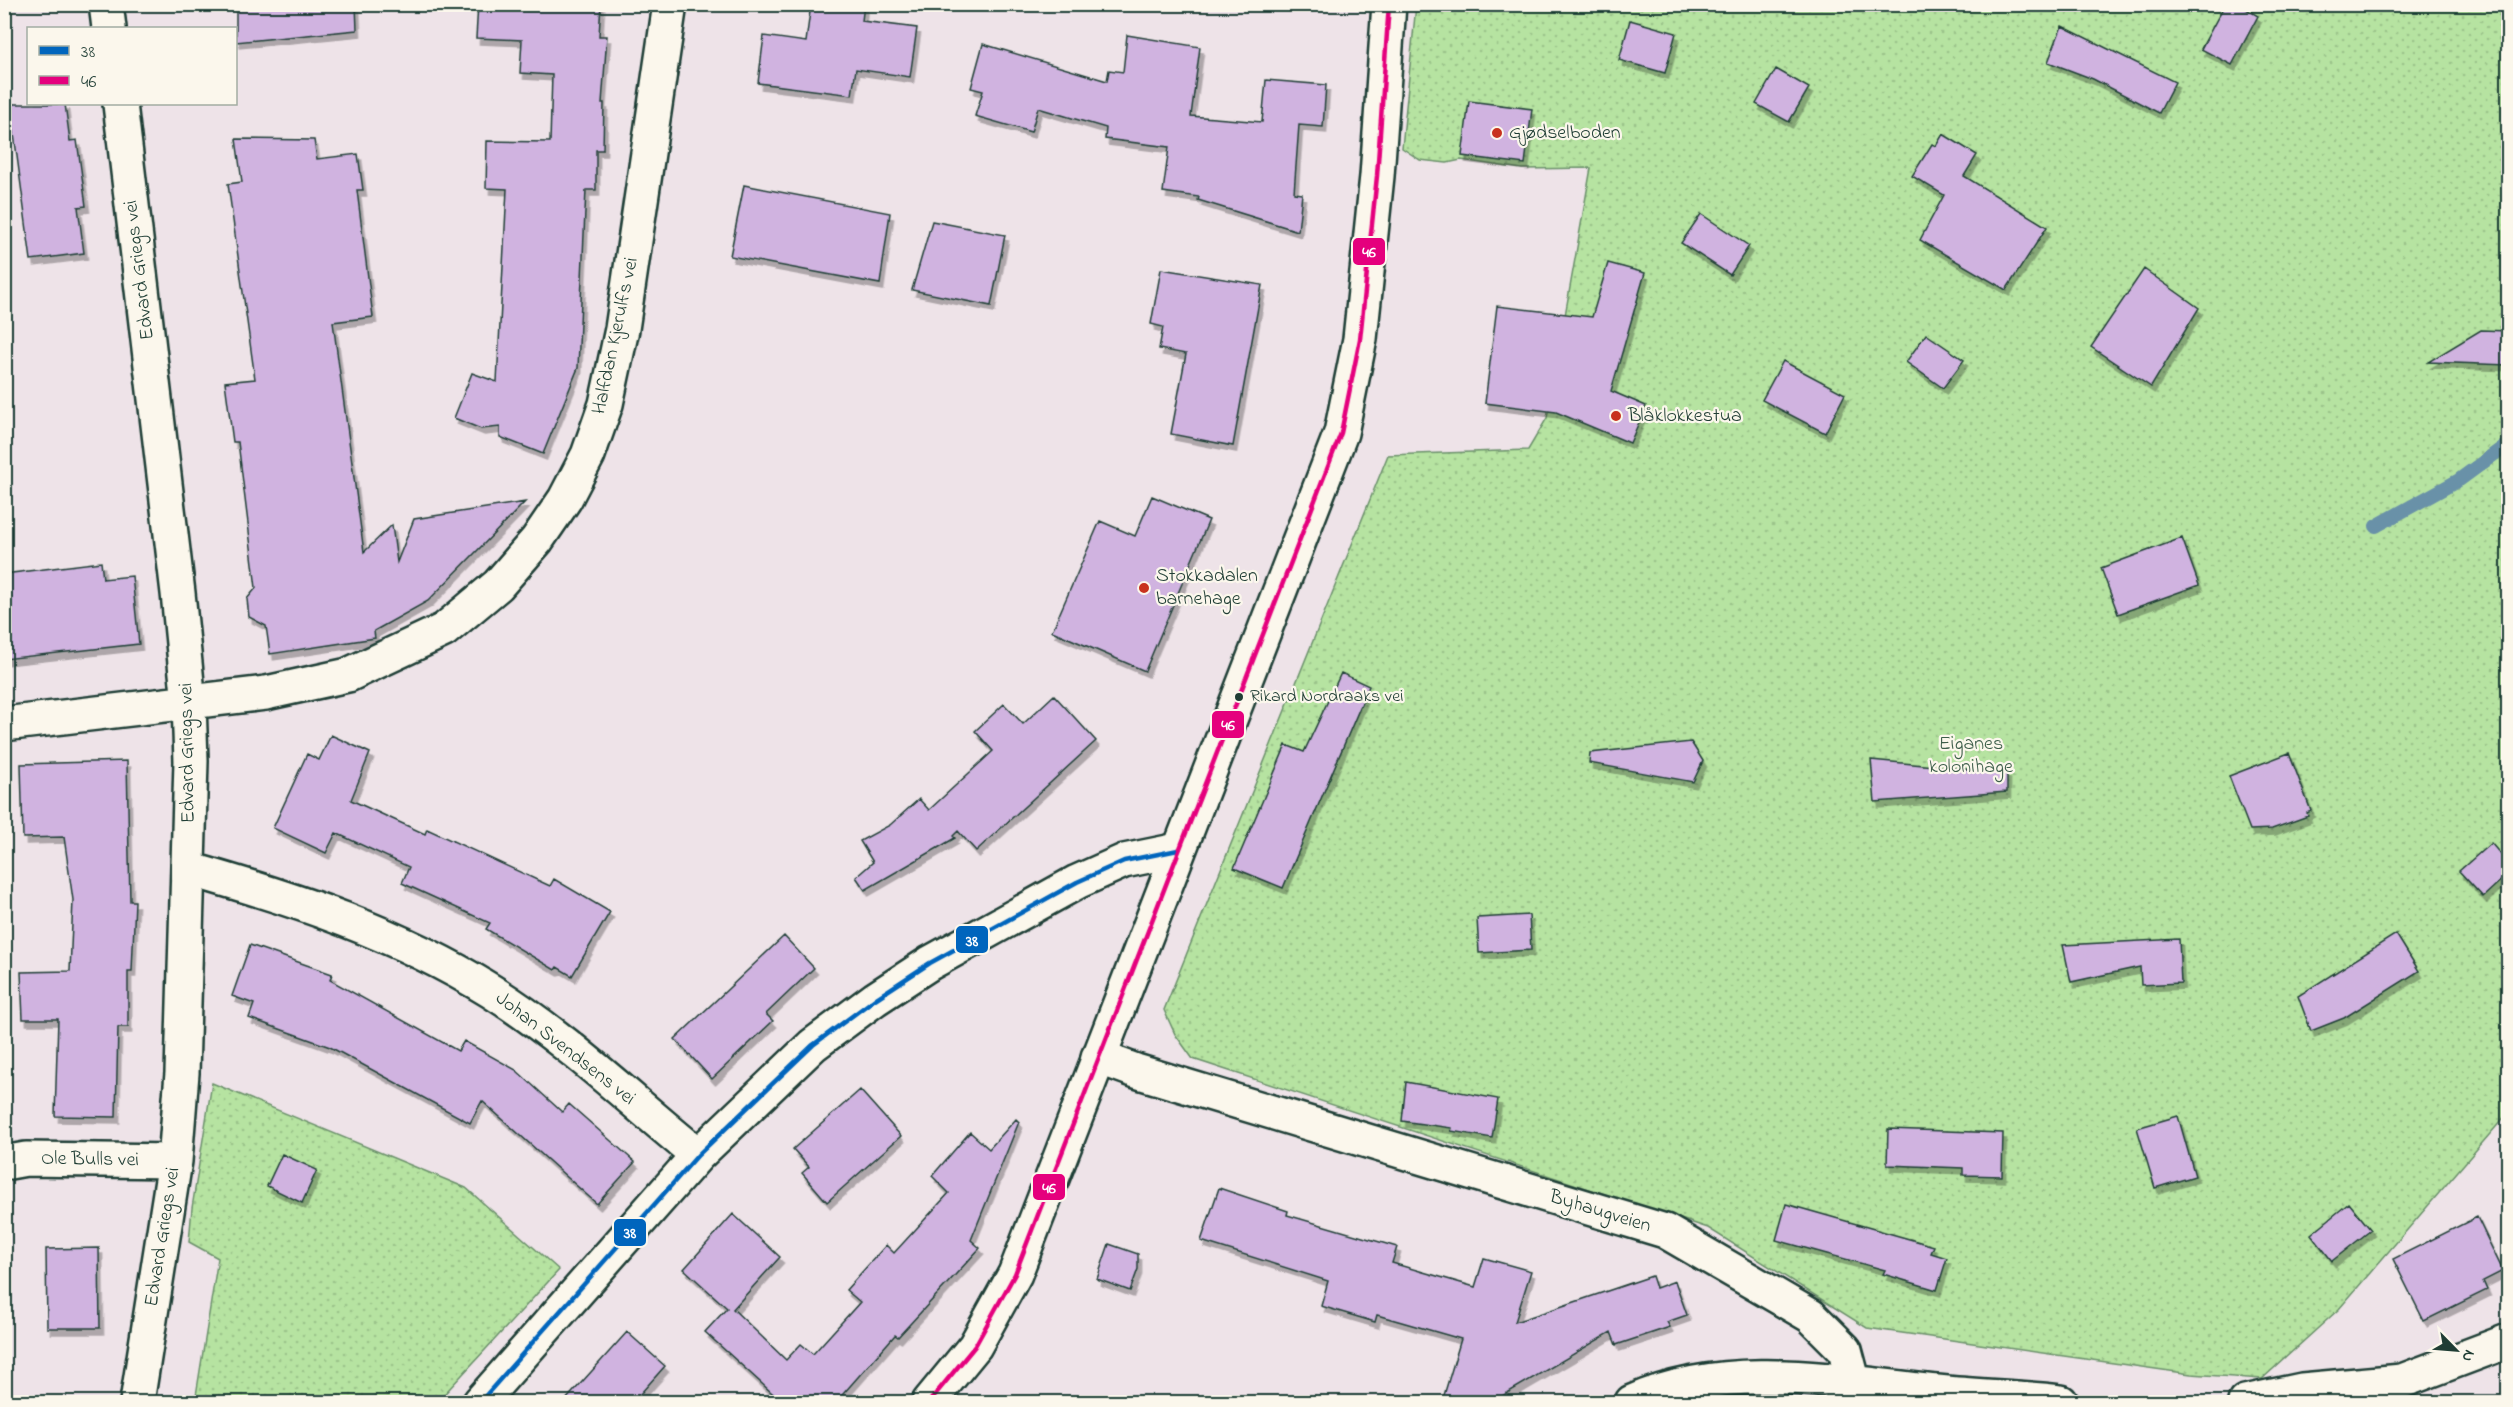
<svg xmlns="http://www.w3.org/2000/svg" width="2513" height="1407" font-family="'Indie Flower',sans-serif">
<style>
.park{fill:url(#park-dots);stroke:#6a906a;stroke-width:1.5}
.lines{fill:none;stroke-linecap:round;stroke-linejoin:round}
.stream{stroke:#6991a8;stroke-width:14}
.building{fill:#d0b3e0;stroke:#1f3d34;stroke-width:1.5;filter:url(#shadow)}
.minor-casing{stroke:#1f3d34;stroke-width:38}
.secondary-casing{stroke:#1f3d34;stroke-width:38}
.minor{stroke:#fbf7ec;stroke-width:33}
.secondary{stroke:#fbf7ec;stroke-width:33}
.bus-1-casing{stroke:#fbf7ec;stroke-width:9}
.bus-2-casing{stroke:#fbf7ec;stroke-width:9}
.bus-1{stroke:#0065bd;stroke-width:4.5}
.bus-2{stroke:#e5007d;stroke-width:4.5}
.poi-dot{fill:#c8321e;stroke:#fbf7ec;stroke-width:2}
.bus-dot{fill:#1f3d34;stroke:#fbf7ec;stroke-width:2}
.labels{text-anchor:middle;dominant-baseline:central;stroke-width:4.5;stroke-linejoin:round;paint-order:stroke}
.bus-label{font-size:18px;fill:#1f3d34;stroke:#fbf7ec;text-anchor:start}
.poi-label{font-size:20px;fill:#1f3d34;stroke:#fbf7ec;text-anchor:start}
.street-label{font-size:20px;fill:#1f3d34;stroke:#fbf7ec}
.park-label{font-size:20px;fill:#3d5e4a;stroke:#fbf7ec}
.line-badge{stroke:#fbf7ec;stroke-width:2}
.badge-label{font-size:16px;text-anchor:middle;font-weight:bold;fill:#fff}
</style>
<defs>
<pattern id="park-dots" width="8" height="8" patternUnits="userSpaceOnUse" patternTransform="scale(1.5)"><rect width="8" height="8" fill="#b6e3a1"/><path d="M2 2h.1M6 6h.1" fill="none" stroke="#9cc48b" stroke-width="1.8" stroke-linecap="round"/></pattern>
<filter id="shadow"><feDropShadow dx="3.5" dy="6" stdDeviation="0" flood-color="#0004"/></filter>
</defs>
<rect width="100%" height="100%" fill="#eee3e8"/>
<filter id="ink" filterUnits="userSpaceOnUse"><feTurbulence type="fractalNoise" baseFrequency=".0167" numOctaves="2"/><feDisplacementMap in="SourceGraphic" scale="12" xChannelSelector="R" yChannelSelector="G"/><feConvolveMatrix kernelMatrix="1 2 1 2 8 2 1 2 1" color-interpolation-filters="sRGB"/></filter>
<g filter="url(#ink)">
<path class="park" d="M 1416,5 L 2508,5 L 2508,1113 L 2339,1309 L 2262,1379 L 2191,1374 L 1867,1328 L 1708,1228 L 1193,1059 L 1175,1034 L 1164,1010 L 1388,455 L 1528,450 L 1547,418 L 1591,168 L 1522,169 L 1461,160 L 1447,163 L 1420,160 L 1402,148 Z
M 212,1083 L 466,1188 L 559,1270 L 437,1402 L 195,1402 L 218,1258 L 189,1242 L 192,1208 Z"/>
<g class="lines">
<path class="stream" d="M 2376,526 L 2459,480 L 2508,444"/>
</g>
<path class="building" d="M 236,4 L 356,4 L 357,30 L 236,42 Z
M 478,4 L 601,4 L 599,36 L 607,36 L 602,103 L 604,103 L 603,150 L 596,150 L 596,190 L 586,190 L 578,368 L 543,454 L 500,437 L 500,427 L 481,429 L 454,418 L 472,373 L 497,382 L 507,189 L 486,188 L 487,141 L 550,142 L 552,75 L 520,73 L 522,40 L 476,38 Z
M 811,4 L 864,4 L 862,21 L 917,28 L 910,77 L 856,69 L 852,95 L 758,83 L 764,36 L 806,42 Z
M 2225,4 L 2238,4 L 2258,16 L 2232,65 L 2201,49 Z
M 1630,20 L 1676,33 L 1665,73 L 1619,60 Z
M 2062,26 L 2175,82 L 2159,113 L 2093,79 L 2048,62 Z
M 1127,35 L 1200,47 L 1191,116 L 1262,122 L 1266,80 L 1326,85 L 1323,127 L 1299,125 L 1294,193 L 1302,194 L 1298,231 L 1198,200 L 1199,197 L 1163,192 L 1169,147 L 1105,139 L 1106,128 L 1038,108 L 1031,132 L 975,116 L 983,91 L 971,88 L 983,44 L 1107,81 L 1109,70 L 1123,72 Z
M 1776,69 L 1809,88 L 1789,122 L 1756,104 Z
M 1469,101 L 1532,109 L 1525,164 L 1462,156 Z
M 10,104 L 65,104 L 70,141 L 77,140 L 86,206 L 78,207 L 84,253 L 31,260 Z
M 1943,134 L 1977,155 L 1964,176 L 2047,227 L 2006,290 L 1920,240 L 1944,195 L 1912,176 L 1932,144 L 1936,146 Z
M 236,139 L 314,140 L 317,159 L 358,154 L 363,190 L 357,190 L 373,317 L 333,322 L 364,552 L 392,525 L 397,562 L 414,519 L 525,502 L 428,601 L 374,631 L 375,638 L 270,654 L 266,626 L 249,617 L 247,599 L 256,588 L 238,442 L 233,442 L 225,382 L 255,379 L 228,184 L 242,182 Z
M 744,185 L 890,213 L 880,284 L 730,256 Z
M 1701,214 L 1749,246 L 1730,275 L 1681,243 Z
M 932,221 L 1005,235 L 991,306 L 912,290 Z
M 1608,263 L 1645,273 L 1611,391 L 1646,406 L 1630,443 L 1556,412 L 1485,403 L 1497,306 L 1592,317 Z
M 1161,269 L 1262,285 L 1233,446 L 1171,434 L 1186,354 L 1159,349 L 1163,327 L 1151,324 Z
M 2144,269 L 2199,308 L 2151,387 L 2091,347 Z
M 2481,330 L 2508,331 L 2508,365 L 2428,362 Z
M 1926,334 L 1964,360 L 1943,388 L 1906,362 Z
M 1783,361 L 1845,394 L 1825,433 L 1762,400 Z
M 1152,496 L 1209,520 L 1145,671 L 1052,631 L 1100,521 L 1135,536 Z
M 2182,538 L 2199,585 L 2118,614 L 2101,568 Z
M 101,562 L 103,579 L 132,576 L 139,644 L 4,659 L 4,574 Z
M 1341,673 L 1369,686 L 1283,888 L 1234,868 L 1286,745 L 1304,752 Z
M 1054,695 L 1096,741 L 976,851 L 958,831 L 953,836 L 955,838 L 865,890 L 856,877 L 873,862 L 860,841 L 890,825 L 919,799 L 929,810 L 993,751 L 975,731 L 1004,704 L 1023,724 Z
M 331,735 L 370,753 L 351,800 L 425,834 L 427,829 L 550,886 L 554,879 L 610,912 L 572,976 L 557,967 L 555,970 L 486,929 L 490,923 L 402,883 L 409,867 L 336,833 L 326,853 L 273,828 L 307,754 L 319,760 Z
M 1691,742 L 1703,761 L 1693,782 L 1589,763 L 1590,753 Z
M 2289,753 L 2311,811 L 2307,813 L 2308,816 L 2272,829 L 2250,830 L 2229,776 Z
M 1871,760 L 2007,773 L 2007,792 L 1875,802 Z
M 127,761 L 130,901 L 135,901 L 132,971 L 128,971 L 128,1027 L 118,1027 L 116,1117 L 55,1116 L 58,1019 L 23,1019 L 21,972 L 70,971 L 73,900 L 64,837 L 23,838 L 21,764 Z
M 2491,843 L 2508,863 L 2508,874 L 2483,897 L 2459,871 Z
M 1529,915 L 1531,950 L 1479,953 L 1477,918 Z
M 2396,934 L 2419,971 L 2344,1018 L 2311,1031 L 2298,996 Z
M 784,936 L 814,968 L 766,1014 L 773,1021 L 712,1079 L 675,1039 Z
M 2179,939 L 2181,983 L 2141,985 L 2140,967 L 2071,982 L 2063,945 Z
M 250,945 L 332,974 L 330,980 L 458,1051 L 464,1041 L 516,1070 L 562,1112 L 569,1104 L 635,1162 L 597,1204 L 482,1101 L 470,1123 L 330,1047 L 249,1018 L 254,1004 L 232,996 Z
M 1406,1082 L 1498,1099 L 1492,1138 L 1451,1131 L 1452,1128 L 1402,1121 Z
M 860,1090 L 901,1136 L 827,1202 L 802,1173 L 809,1167 L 793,1149 Z
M 2178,1116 L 2195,1176 L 2155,1188 L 2137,1128 Z
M 1016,1119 L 1019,1122 L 971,1240 L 980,1248 L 898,1337 L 895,1335 L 836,1402 L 782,1402 L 705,1332 L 727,1308 L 684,1269 L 733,1214 L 780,1257 L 733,1309 L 786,1360 L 801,1344 L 813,1354 L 860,1302 L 846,1290 L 886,1245 L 894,1253 L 949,1193 L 932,1176 L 970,1132 L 989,1149 Z
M 1888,1129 L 2003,1133 L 2002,1176 L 1963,1175 L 1963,1168 L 1887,1165 Z
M 282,1154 L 317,1170 L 302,1203 L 267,1186 Z
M 1219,1188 L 1288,1211 L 1287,1215 L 1397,1247 L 1392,1263 L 1475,1287 L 1484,1258 L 1531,1271 L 1515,1322 L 1652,1276 L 1656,1288 L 1675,1281 L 1687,1315 L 1667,1322 L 1670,1327 L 1616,1345 L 1611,1332 L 1492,1402 L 1442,1402 L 1461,1339 L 1377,1315 L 1375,1322 L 1321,1306 L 1328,1281 L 1201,1241 Z
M 2349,1203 L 2371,1230 L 2332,1261 L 2311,1234 Z
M 1786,1204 L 1934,1246 L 1931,1253 L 1947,1258 L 1937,1290 L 1883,1274 L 1885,1270 L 1776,1240 Z
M 2477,1217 L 2503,1271 L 2483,1281 L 2487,1290 L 2424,1321 L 2393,1259 Z
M 1109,1244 L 1138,1254 L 1138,1269 L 1130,1291 L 1097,1279 Z
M 99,1248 L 100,1328 L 47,1328 L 46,1249 Z
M 627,1332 L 665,1366 L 633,1402 L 564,1402 Z"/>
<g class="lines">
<g class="minor-casing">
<path id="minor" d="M 106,4 L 109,28
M 120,104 L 178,593 L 189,703 L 191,761 L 182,1073 L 175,1161 L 137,1402
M 4,724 L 266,693 L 348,675 L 444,630 L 498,585 L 537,540 L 565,499 L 588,455 L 606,404 L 622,329 L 670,4
M 189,869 C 294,899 398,933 491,991 C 566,1038 630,1100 698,1155
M 1098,1057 L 1136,1071 L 1665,1231 L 1811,1316 L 1845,1350 L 1853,1380
M 4,1163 L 26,1159 L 175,1161
M 480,1402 L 698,1155 L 813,1045 L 875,999 L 930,963 L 1077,882 L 1124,861 L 1178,850
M 1632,1402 C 1732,1358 1843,1383 1947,1393 C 1985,1397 2023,1397 2061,1402
M 2245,1402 L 2302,1390 L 2402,1381 L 2508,1341"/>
</g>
<g class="secondary-casing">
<path id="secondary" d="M 929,1402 L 975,1346 L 1015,1274 L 1341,433 L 1360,339 L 1377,176 L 1389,4"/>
</g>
<use href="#minor" class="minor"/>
<use href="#secondary" class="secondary"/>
<g class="bus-1-casing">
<path id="bus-1" d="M 480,1402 L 698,1155 L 813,1045 L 875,999 L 930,963 L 1077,882 L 1124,861 L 1178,850"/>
</g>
<g class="bus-2-casing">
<path id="bus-2" d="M 929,1402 L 975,1346 L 1015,1274 L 1341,433 L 1360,339 L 1377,176 L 1389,4"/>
</g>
<use href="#bus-1" class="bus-1"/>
<use href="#bus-2" class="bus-2"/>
</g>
</g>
<g class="poi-dot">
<circle cx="1497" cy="133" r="6"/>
<circle cx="1616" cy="416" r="6"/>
<circle cx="1144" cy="588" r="6"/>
</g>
<circle class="bus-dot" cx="1239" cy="697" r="5"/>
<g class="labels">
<g class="bus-label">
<text x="1250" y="697">Rikard Nordraaks vei</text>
</g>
<g class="poi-label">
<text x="1509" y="133">Gjødselboden</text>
<text x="1628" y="416">Blåklokkestua</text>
<text x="1156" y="576">Stokkadalen<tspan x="1156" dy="23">barnehage</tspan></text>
</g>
<g class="street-label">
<text transform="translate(140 270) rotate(-97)">Edvard Griegs vei</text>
<text transform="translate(616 336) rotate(-78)">Halfdan Kjerulfs vei</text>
<text transform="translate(188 753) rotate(-91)">Edvard Griegs vei</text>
<text transform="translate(565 1049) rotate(38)">Johan Svendsens vei</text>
<text transform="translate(90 1160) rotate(1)">Ole Bulls vei</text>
<text transform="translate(1600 1212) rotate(17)">Byhaugveien</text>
<text transform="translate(163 1237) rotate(-81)">Edvard Griegs vei</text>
</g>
<g class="park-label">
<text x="1971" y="744">Eiganes<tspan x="1971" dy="23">kolonihage</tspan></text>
</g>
</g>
<g class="line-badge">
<rect x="1352" y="237" width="34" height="29" rx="6" fill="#e5007d"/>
<rect x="1211" y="710" width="34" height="29" rx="6" fill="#e5007d"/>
<rect x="955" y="925" width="34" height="29" rx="6" fill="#0065bd"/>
<rect x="1032" y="1173" width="34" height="28" rx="6" fill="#e5007d"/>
<rect x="613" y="1218" width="34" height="29" rx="6" fill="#0065bd"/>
</g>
<g class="badge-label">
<text x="1369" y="257">46</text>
<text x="1228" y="730">46</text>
<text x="972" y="946">38</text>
<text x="1049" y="1193">46</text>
<text x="630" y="1238">38</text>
</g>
<rect width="2513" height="1407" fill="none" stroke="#fbf7ec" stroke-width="24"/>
<rect x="12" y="12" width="2489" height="1383" fill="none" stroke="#1f3d34" stroke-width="2" filter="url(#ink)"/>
<rect x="27" y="27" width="210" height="78" fill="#fbf7ec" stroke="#a3ada2" stroke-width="1.5"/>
<rect x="39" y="46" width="30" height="9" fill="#0065bd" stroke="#a3ada2" stroke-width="1.5"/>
<text x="81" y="57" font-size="18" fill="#1f3d34">38</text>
<rect x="39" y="76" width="30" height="9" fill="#e5007d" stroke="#a3ada2" stroke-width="1.5"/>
<text x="81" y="87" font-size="18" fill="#1f3d34">46</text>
<g transform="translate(2456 1350) rotate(115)" stroke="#fbf7ec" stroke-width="4.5" paint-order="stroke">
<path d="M0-4.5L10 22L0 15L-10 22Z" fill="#1f3d34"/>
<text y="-9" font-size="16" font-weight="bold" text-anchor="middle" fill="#1f3d34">N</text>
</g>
</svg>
